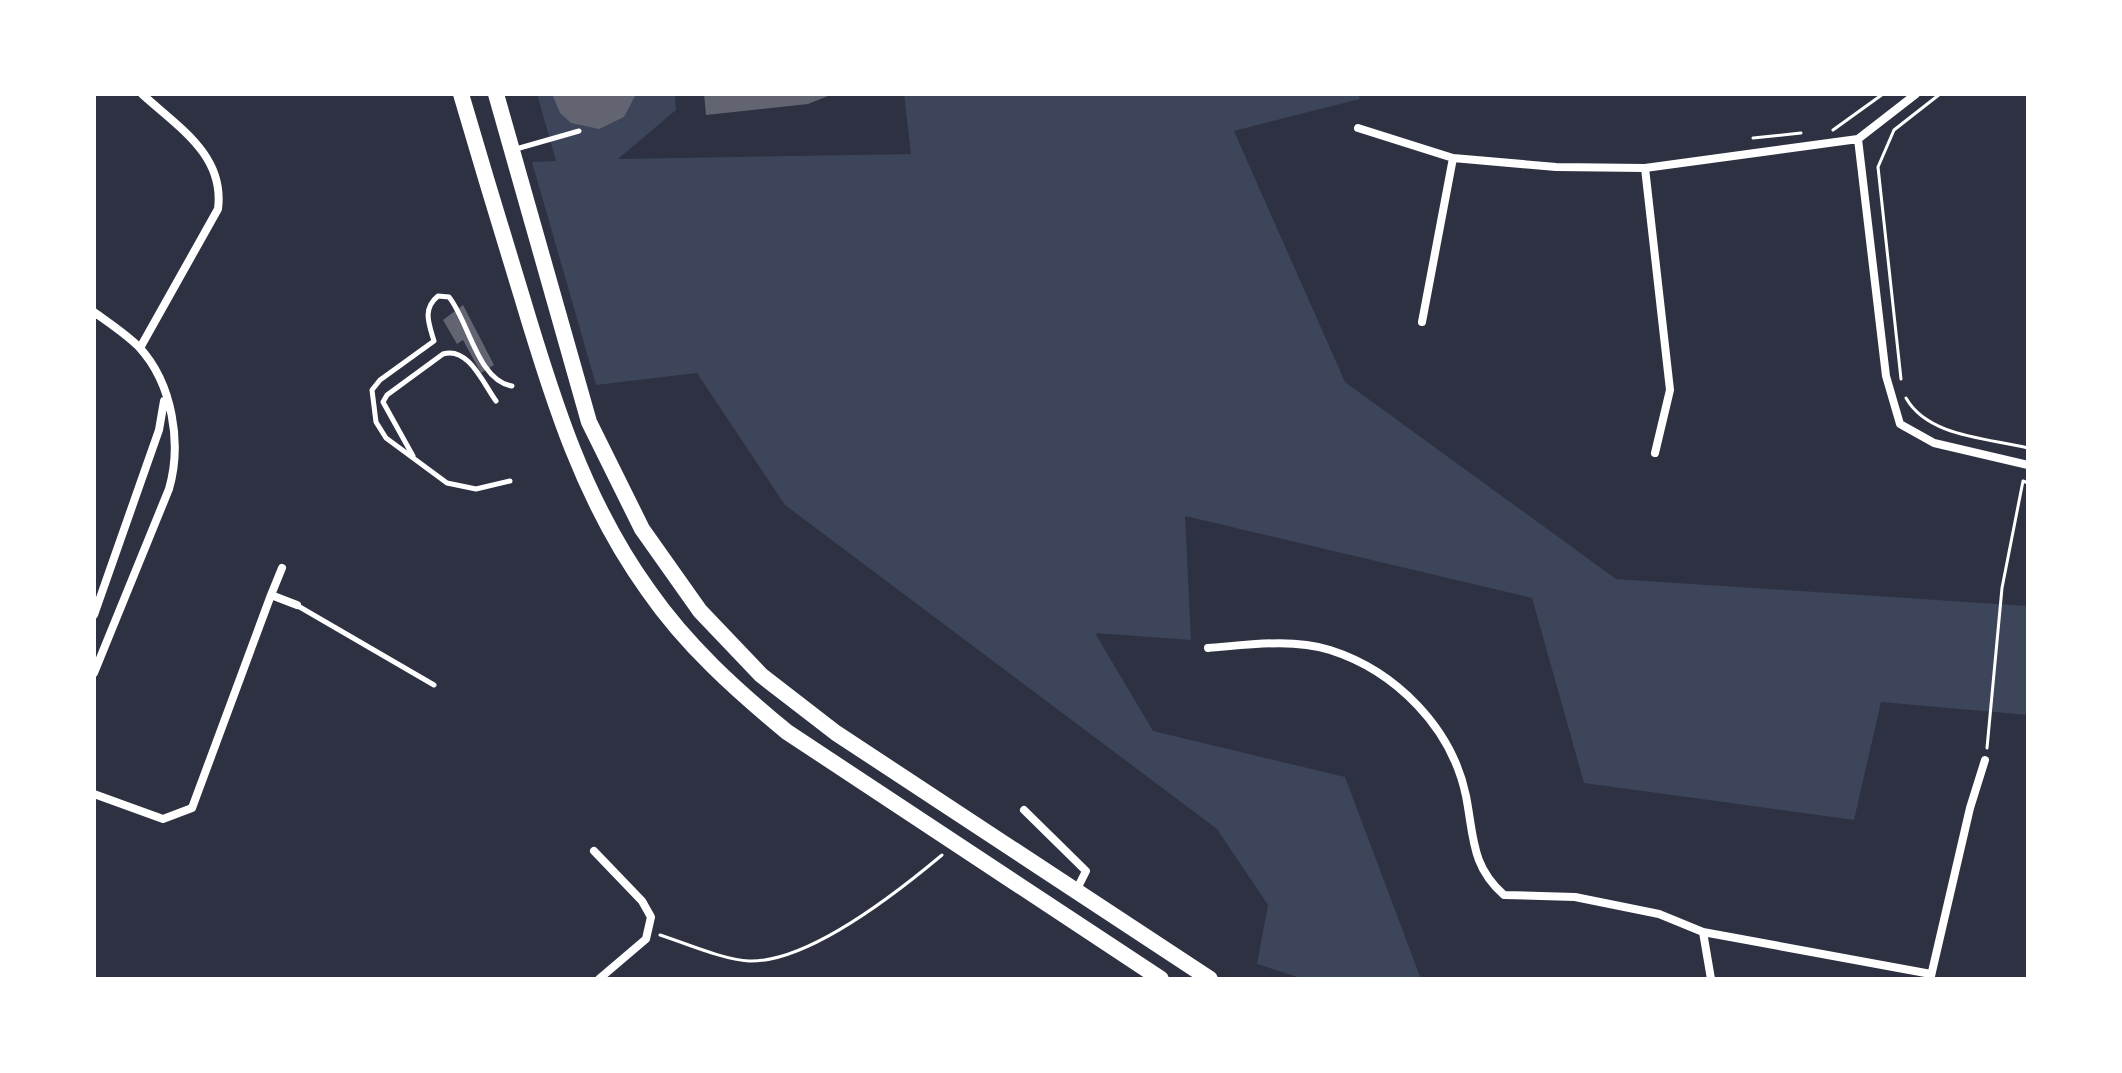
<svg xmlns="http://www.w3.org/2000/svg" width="2122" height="1073" font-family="Manrope,sans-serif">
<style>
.green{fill:#3c4559}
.building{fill:#626471}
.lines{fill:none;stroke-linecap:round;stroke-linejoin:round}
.path{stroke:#fff;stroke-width:3}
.service{stroke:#fff;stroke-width:5}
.minor{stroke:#fff;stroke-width:8}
.trunk{stroke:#fff;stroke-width:16}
</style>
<rect width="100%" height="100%" fill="#2d3142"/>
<path class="green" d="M 537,94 L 675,94 L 676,110 L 618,159 L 911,154 L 904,94 L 1358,94 L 1360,99 L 1234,131 L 1345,382 L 1616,579 L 2028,606 L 2028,715 L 1881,702 L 1854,820 L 1584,783 L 1532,598 L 1185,516 L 1191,640 L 1095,633 L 1153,731 L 1345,777 L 1421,979 L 1304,979 L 1257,964 L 1268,905 L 1217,829 L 785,505 L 697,373 L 596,385 L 532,162 L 556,161 Z"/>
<path class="building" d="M 552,94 L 636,94 L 624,117 L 599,129 L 571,123 L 560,113 Z
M 704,94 L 833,94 L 808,104 L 706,115 Z
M 463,305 L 494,365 L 481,373 L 463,340 L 457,344 L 443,320 Z"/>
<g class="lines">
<path class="path" d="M 1833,130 L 1883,94
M 1753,138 L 1801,133
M 1901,379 L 1878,167 L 1894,130 L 1940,94
M 1906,398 C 1928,437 1988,438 2028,448
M 1987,748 L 2002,588 L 2023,481 L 2028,483
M 660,935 C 685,943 724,960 749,961 C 808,963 899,891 942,855"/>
<path class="service" d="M 516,149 L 579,131
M 413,456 L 383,402 L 387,395 L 443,354 C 468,346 483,383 496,401
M 510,481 L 476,489 L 447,483 L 386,438 L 376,422 L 372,390 L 380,380 L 434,341 C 429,324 422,309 438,296 L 449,297 C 469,322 478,381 512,386
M 298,606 L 434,685"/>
<path class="minor" d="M 1916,94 L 1858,139 L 1886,376 L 1900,424 L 1934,443 L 2028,465
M 1358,128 L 1453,158 L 1556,167 L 1645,168 L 1858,139
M 1645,168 L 1670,390 L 1655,453
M 94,312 C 109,323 126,334 139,347 C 173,384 182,444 169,489 L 94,673
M 1422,322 L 1453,158
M 140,348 L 218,209 C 225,155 178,127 142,94
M 271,595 L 282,568
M 94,615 L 159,430 L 164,401
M 1208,648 C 1247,645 1292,638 1330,650 C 1396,671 1452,728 1466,796 C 1474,837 1471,866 1504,895 L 1575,897 L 1659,914 L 1703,932 L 1931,974
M 94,794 L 163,819 L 192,808 L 271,595 L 297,605
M 1024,810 L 1086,871 L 1076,891
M 594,851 L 642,901 L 651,917 L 646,939 L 599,979
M 1703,932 L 1711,979
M 1931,976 L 1970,808 L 1985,760"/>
<path class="trunk" d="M 461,94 C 481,162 501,229 522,297 C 553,401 584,501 648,590 C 686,645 736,690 787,732 L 1161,979
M 496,94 L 589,422 L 642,529 L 700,611 L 761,675 L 836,733 L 1210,979"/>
</g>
<rect width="2122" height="1073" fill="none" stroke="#ffffff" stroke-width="192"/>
</svg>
